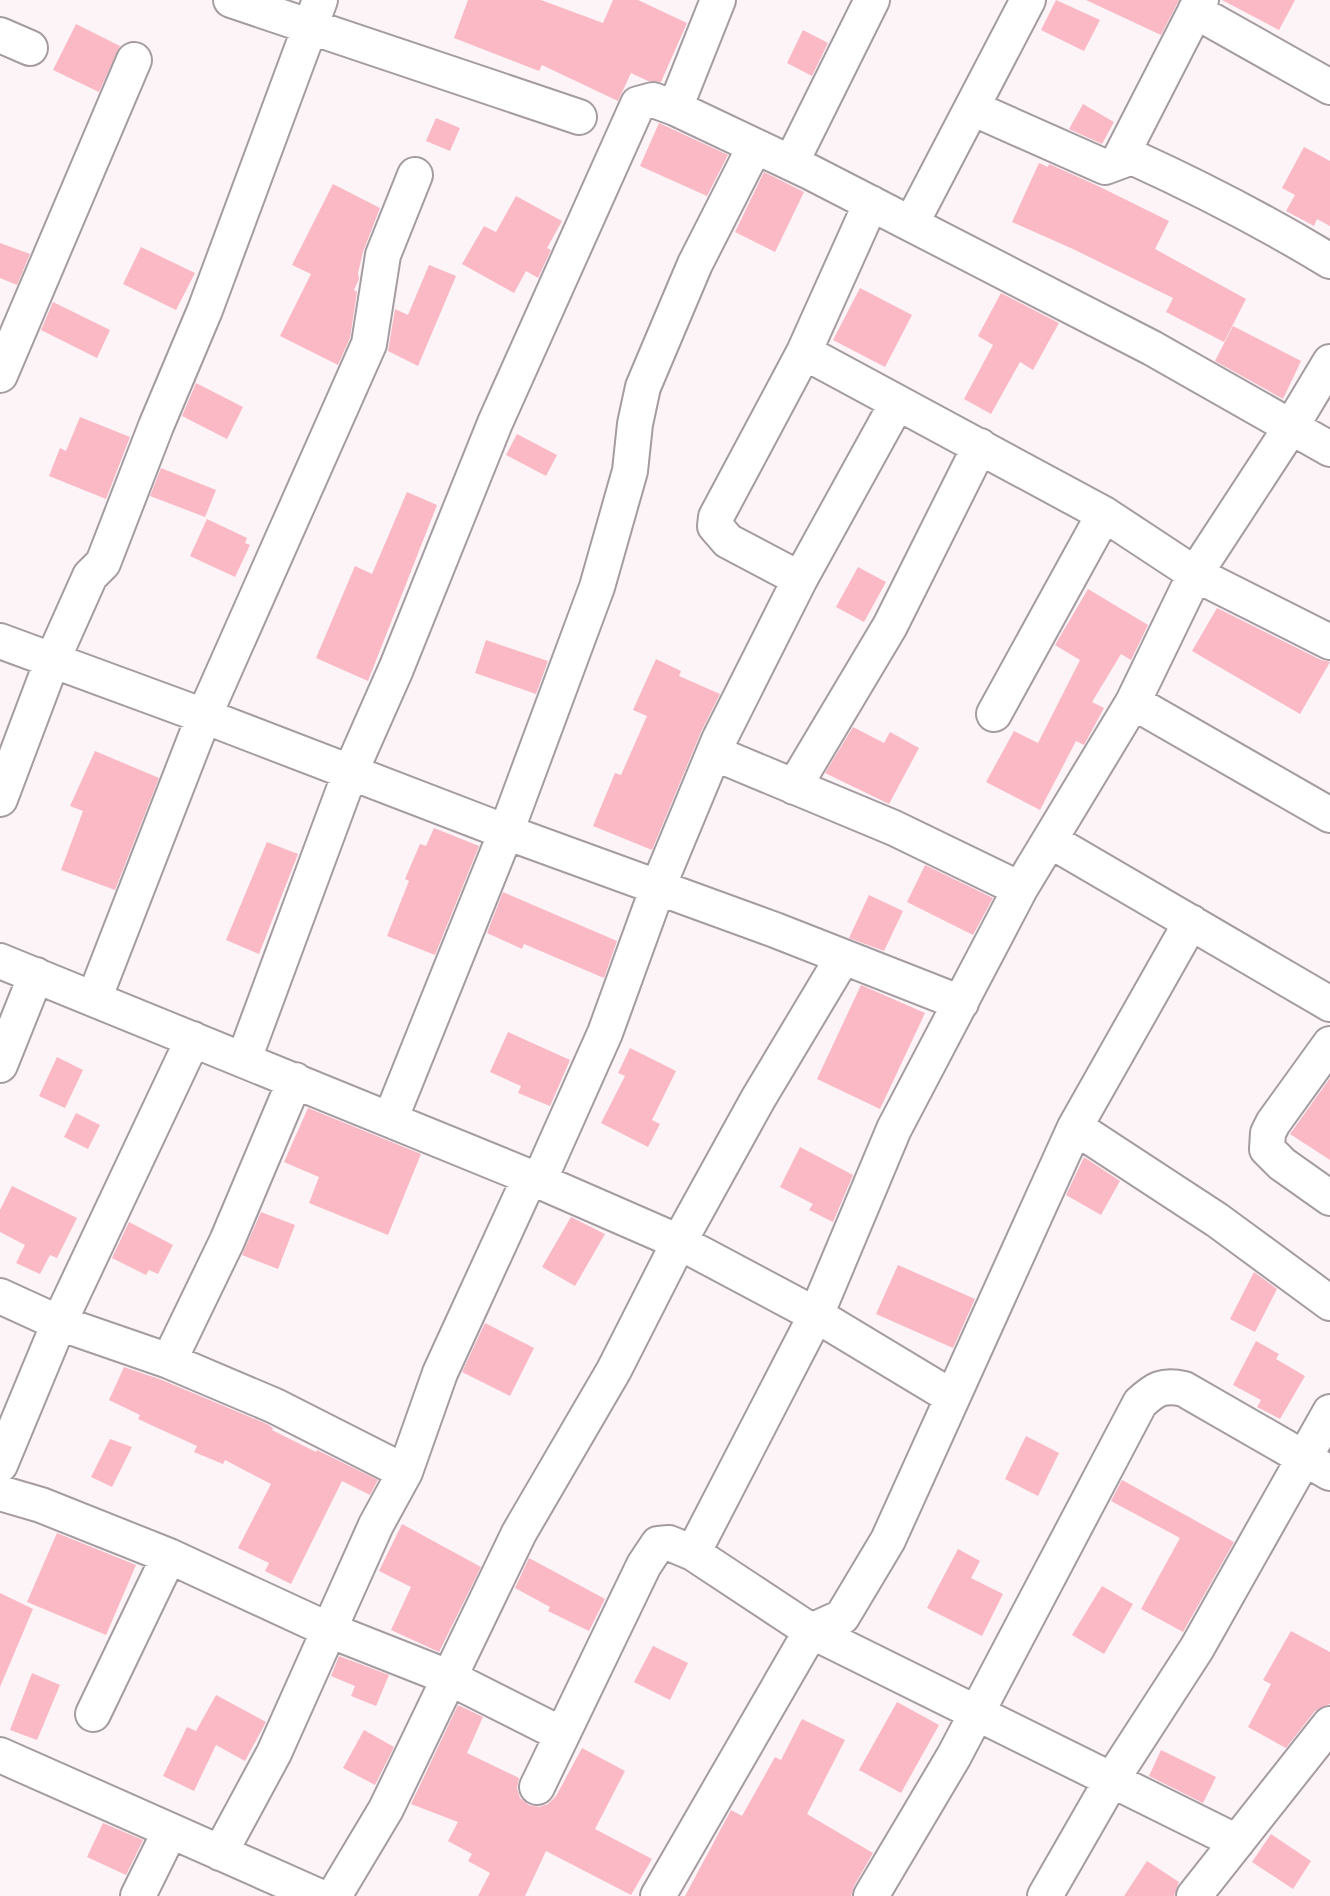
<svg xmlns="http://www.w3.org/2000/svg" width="1330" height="1896" font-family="Poppins,sans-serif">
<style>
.building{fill:#fab9c4}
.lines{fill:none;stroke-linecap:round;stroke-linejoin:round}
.minor-casing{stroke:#a49ca0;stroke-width:38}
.minor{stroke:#fff;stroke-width:34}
</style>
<rect width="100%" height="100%" fill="#fdf4f8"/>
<path class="building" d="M 468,0 L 541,0 L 603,23 L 613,0 L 638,0 L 687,23 L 661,82 L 648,81 L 631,73 L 618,101 L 542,65 L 539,71 L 454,38 Z
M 1056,0 L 1100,20 L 1084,51 L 1041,30 Z
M 1086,0 L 1179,0 L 1161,35 Z
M 1222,0 L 1295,0 L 1279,30 Z
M 76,24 L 120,46 L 99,92 L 53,70 Z
M 803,30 L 828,43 L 812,76 L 787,63 Z
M 1083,104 L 1114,122 L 1102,144 L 1069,129 Z
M 436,118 L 460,128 L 450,151 L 426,141 Z
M 659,123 L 728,155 L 707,196 L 640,166 Z
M 1304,147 L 1330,161 L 1330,226 L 1317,219 L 1314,226 L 1286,211 L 1295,195 L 1282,188 Z
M 1039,163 L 1048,167 L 1049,164 L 1096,185 L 1169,221 L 1155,249 L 1246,299 L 1224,342 L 1166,312 L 1173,298 L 1073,249 L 1012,222 Z
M 764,172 L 804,192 L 775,252 L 735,232 Z
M 333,184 L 380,208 L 363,252 L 358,273 L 359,279 L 354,290 L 357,292 L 350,338 L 338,365 L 280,336 L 311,274 L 292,265 Z
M 516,196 L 562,221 L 547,248 L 551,250 L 538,278 L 526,271 L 514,293 L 462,264 L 484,226 L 496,232 Z
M 0,243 L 30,254 L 17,285 L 0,278 Z
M 141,247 L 195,273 L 176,310 L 123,284 Z
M 429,265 L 456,276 L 418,366 L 388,351 L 395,309 L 408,315 Z
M 860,288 L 912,315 L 885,367 L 833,340 Z
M 1001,293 L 1059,323 L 1033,370 L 1020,362 L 991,414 L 964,399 L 993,345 L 978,336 Z
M 53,302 L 110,330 L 97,358 L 41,330 Z
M 1233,326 L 1301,361 L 1283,399 L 1215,361 Z
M 196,383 L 243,407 L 227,439 L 182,416 Z
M 80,417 L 130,437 L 106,499 L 49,476 L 60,448 L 66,451 Z
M 517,434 L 557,455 L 546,476 L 506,455 Z
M 161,468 L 216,490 L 205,517 L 150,496 Z
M 407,492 L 437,505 L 368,681 L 316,658 L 355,566 L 372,574 Z
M 207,519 L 247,538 L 245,543 L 250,545 L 235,577 L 190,556 Z
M 858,567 L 886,582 L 864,622 L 836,607 Z
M 1088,589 L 1148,625 L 1131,660 L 1121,654 L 1092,702 L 1104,708 L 1084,745 L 1076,741 L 1040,810 L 986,782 L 1014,731 L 1038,743 L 1080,660 L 1055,645 Z
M 1217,608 L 1321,660 L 1330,662 L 1300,714 L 1192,651 Z
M 486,640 L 548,661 L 536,694 L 475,673 Z
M 656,659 L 681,671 L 679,676 L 720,694 L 701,732 L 652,850 L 593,826 L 615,773 L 621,775 L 647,716 L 633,710 Z
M 853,727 L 884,743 L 890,732 L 919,748 L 889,804 L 825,773 Z
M 95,751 L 159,778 L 115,890 L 61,870 L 83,811 L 70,806 Z
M 434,828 L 479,846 L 435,955 L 387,936 L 409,881 L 405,879 L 420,844 L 426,846 Z
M 267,842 L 298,854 L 259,954 L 226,940 Z
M 925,865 L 993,898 L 973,935 L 907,902 Z
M 503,892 L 617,941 L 604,978 L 524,944 L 522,949 L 487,933 Z
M 869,895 L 903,911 L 884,951 L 849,938 Z
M 861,985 L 925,1013 L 880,1109 L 817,1079 Z
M 508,1032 L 570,1060 L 550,1106 L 518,1093 L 521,1086 L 490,1072 Z
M 630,1048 L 676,1071 L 652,1120 L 660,1124 L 648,1147 L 601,1123 L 625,1076 L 618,1073 Z
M 57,1057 L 83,1070 L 65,1108 L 39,1096 Z
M 1330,1078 L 1330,1160 L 1290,1134 Z
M 308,1108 L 421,1154 L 388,1235 L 309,1203 L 319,1177 L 284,1162 Z
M 76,1113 L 100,1125 L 88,1149 L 64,1137 Z
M 800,1147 L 853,1175 L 833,1222 L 809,1210 L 813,1204 L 780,1187 Z
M 1084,1157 L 1120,1181 L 1101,1215 L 1066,1195 Z
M 12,1186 L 77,1218 L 57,1258 L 50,1255 L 40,1274 L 16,1263 L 25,1245 L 0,1232 L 0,1210 Z
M 261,1212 L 295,1225 L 278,1269 L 242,1255 Z
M 571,1217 L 605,1234 L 575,1286 L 542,1267 Z
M 129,1222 L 173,1245 L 158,1274 L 149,1270 L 146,1275 L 112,1258 Z
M 898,1265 L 975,1299 L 953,1348 L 876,1314 Z
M 1254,1272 L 1277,1289 L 1255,1332 L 1230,1319 Z
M 485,1323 L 534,1348 L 510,1396 L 462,1372 Z
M 1256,1341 L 1279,1354 L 1276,1359 L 1305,1376 L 1280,1419 L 1257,1407 L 1261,1400 L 1233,1385 Z
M 124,1367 L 162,1380 L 267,1424 L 273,1428 L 272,1430 L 316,1452 L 317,1450 L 378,1480 L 370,1495 L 342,1481 L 291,1584 L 265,1571 L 269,1563 L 238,1548 L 271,1484 L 225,1460 L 223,1464 L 194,1452 L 197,1446 L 138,1419 L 140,1415 L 109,1400 Z
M 1026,1436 L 1059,1453 L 1038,1496 L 1005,1479 Z
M 110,1439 L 132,1447 L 112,1487 L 91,1477 Z
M 1122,1480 L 1234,1542 L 1183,1632 L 1141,1609 L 1180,1538 L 1111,1501 Z
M 402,1524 L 481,1567 L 439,1652 L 391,1630 L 411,1587 L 379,1571 Z
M 57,1533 L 136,1565 L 106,1635 L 27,1602 Z
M 958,1549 L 980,1561 L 971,1578 L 1003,1594 L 982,1636 L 927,1608 Z
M 529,1558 L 605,1599 L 589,1631 L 548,1611 L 550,1607 L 515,1588 Z
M 1102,1586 L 1133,1604 L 1104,1654 L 1072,1635 Z
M 0,1593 L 33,1609 L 0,1687 Z
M 1291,1631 L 1330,1652 L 1330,1704 L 1315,1711 L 1286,1748 L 1248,1727 L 1271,1684 L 1263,1680 Z
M 653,1646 L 688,1663 L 670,1700 L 634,1682 Z
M 339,1656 L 389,1675 L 376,1706 L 351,1696 L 355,1686 L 331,1676 Z
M 32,1673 L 60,1685 L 37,1740 L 10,1730 Z
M 216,1695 L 266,1722 L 245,1761 L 216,1745 L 194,1791 L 163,1776 L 187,1727 L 196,1731 Z
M 897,1702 L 939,1725 L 901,1793 L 859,1770 Z
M 458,1705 L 483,1717 L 467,1753 L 519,1778 L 517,1788 L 520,1798 L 529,1805 L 539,1807 L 548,1804 L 556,1796 L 582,1748 L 625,1771 L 595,1829 L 652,1859 L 631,1895 L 546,1851 L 525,1896 L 478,1896 L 490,1873 L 468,1861 L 472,1854 L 448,1841 L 458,1822 L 411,1804 Z
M 802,1719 L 845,1740 L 807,1814 L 873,1853 L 854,1886 L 851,1896 L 685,1896 L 731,1810 L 742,1816 L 775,1757 L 781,1760 Z
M 364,1730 L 394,1747 L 375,1785 L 343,1768 Z
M 1161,1750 L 1216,1777 L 1203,1803 L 1149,1776 Z
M 103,1823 L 143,1840 L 126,1875 L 87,1857 Z
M 1271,1834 L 1311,1861 L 1293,1889 L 1252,1862 Z
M 1147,1861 L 1179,1882 L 1174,1896 L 1124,1896 Z"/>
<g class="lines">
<g class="minor-casing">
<path id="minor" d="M 231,0 L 579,117
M 1195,11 L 1330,87
M 0,35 L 30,48
M 675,108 L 718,0
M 972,108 L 1105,167 L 1132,157 C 1200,188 1266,222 1330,261
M 1118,162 L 1201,0
M 791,163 L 872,0
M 911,224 L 1028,0
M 804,352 L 1104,514 L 1195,574 L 1330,642
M 0,375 L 134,60
M 800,579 L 897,403
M 0,641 L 204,716 L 506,832 L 775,930 L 961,1003
M 1133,702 L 1330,815
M 994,714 L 1104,514
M 714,753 L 894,828 L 1020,889
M 794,787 L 890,626 L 980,446
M 0,799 L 52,661 L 90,576 L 103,563 L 156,426 L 205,310 L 320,0
M 1051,841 L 1330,1004
M 0,961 L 530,1177 L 679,1242 L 816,1315 L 952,1397
M 94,999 L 204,716 L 369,344 L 383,255 L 415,175
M 1330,1044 L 1273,1123 L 1268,1133 L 1267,1149 L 1282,1164 L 1330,1198
M 244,1059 L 350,773 L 396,669 L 495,423 L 638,104 L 653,100 L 675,108 L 810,172 L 1152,348 L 1330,449
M 0,1065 L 36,975
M 390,1120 L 506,832 L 597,587 L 630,471 L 635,424 L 643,387 L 695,264 L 755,146
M 1075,1127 L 1217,1220 L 1330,1303
M 539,1181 L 605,1033 L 658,887 L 719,740 L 800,579 L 728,541 L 715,526 L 716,517 L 804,352 L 871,203
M 0,1296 L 59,1323 L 169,1361 L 275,1406 L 405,1472
M 169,1361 L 227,1241 L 295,1080
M 0,1465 L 59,1323 L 193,1039
M 0,1493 L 41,1505 L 169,1556 L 329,1630 L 448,1677 L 561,1734
M 693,1553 L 816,1315 L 894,1129 L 1020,889 L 1133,702 L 1195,574 L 1291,427 L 1330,362
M 93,1714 L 169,1556
M 0,1755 L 318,1896
M 537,1787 L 644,1565 L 658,1544 L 669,1543 L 693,1553 L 811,1631 L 1237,1842
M 220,1853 L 274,1753 L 376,1525 L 405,1472 L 440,1373 L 530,1177
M 138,1896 L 170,1831
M 334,1896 L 386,1809 L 519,1533 L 614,1370 L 679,1242 L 758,1099 L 843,957
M 658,1896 L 811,1631 L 842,1617 L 888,1540 L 1075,1127 L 1191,922
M 871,1896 L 954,1756 L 1140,1403 C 1155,1389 1163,1384 1184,1389 L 1330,1473
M 1045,1896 L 1111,1781 L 1197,1648 L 1330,1412
M 1194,1896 L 1330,1724"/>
</g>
<use href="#minor" class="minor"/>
</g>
</svg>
